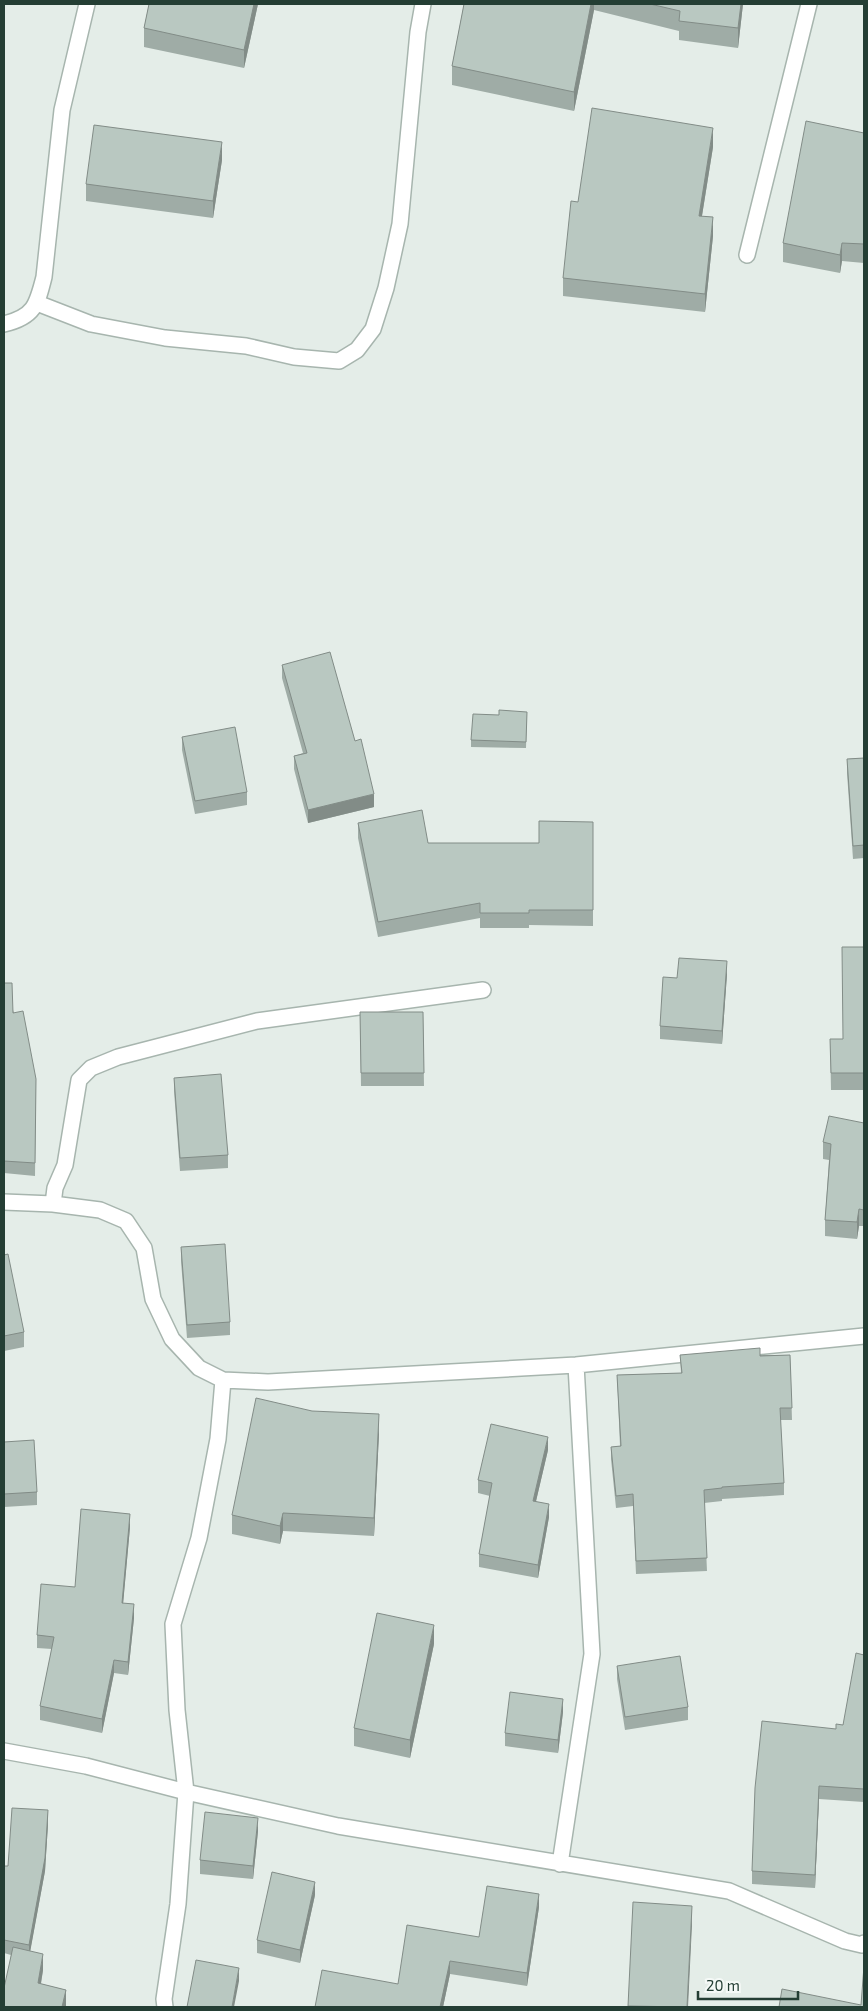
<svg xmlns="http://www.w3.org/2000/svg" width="868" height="2011" font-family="'Exo 2',sans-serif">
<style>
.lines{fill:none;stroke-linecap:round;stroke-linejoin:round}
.minor-casing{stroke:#a7b5ae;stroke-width:18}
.minor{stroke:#fff;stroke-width:15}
.wall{fill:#9faca6}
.shaded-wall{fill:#828c87}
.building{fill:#b9c8c1;stroke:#828c87}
</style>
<rect width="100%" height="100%" fill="#e4ede8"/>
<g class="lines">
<g class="minor-casing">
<path id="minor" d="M 747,255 L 809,4
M 37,303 L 91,324 L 165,338 L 246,346 L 294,357 L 339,361 L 357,350 L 373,329 L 386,288 L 400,224 L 418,32 L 423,4
M 4,324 C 34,317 37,305 44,277 L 62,110 L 87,4
M 4,1202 L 53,1204 L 100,1210 L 126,1221 L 144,1248 L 153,1299 L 172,1339 L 199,1368 L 223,1380 L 268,1382 L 576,1365 L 864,1336
M 53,1204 L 55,1188 L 65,1165 L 79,1080 L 91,1068 L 118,1057 L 257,1021 L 483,990
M 4,1751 L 86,1766 L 186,1792 L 338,1826 L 729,1891 L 845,1941 L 862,1945 L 864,1943
M 560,1864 L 592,1654 L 576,1365
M 165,2007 L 164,1999 L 178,1904 L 186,1792 L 177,1710 L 173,1624 L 199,1538 L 218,1439 L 223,1380"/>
</g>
<use href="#minor" class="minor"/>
</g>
<path class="wall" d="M 149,4 L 258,4 L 244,68 L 144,47 L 144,28 Z
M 464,4 L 743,4 L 738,48 L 679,40 L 679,31 L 594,10 L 574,111 L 452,85 L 452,66 Z
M 864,133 L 864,263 L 842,261 L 840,273 L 783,262 L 783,243 Z
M 713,147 L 702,216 L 713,236 L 705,312 L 563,296 L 563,278 L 578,202 Z
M 222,160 L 213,218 L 86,201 L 86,184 Z
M 282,665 L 374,807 L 308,823 L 294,769 L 294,756 L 303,753 L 282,678 Z
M 527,712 L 526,748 L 471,747 L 471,740 Z
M 182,737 L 247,792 L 247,805 L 195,814 L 182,750 Z
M 864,758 L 864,858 L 853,859 L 847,773 L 847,759 Z
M 593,822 L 593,926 L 529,925 L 529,928 L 480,928 L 480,918 L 378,937 L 358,838 L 358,823 L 428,843 L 539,843 Z
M 864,947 L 864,1090 L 831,1090 L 830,1039 L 843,1039 Z
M 727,974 L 722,1044 L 660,1039 L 660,1026 L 677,978 Z
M 4,983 L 36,1079 L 35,1176 L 4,1173 Z
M 360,1012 L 423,1012 L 424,1086 L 361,1086 Z
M 174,1078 L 228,1155 L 228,1168 L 180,1171 L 174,1091 Z
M 864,1123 L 864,1226 L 859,1226 L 857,1239 L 825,1236 L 825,1220 L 829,1160 L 823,1159 L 823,1142 Z
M 181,1247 L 230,1322 L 230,1335 L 187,1338 L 181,1261 Z
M 4,1255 L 24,1332 L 24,1347 L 4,1351 Z
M 680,1355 L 790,1355 L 792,1420 L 780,1420 L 784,1483 L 784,1495 L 722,1499 L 722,1501 L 704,1503 L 707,1571 L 636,1574 L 633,1506 L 616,1508 L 611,1459 L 611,1447 L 620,1446 L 617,1375 L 681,1373 Z
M 379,1433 L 374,1536 L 283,1531 L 280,1544 L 232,1534 L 232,1515 Z
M 4,1442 L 37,1492 L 37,1505 L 4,1507 Z
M 548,1450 L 536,1501 L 549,1517 L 538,1578 L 479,1567 L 479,1554 L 490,1496 L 478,1493 L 478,1480 Z
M 130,1527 L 123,1603 L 134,1618 L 128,1675 L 114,1673 L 102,1733 L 40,1720 L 40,1706 L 52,1649 L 37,1648 L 37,1635 L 75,1587 Z
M 434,1644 L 410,1758 L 354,1746 L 354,1728 Z
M 864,1655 L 864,1802 L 819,1799 L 815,1888 L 752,1884 L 752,1871 L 836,1729 L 843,1725 Z
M 617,1666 L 688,1707 L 688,1720 L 625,1730 L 617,1679 Z
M 563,1712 L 558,1753 L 505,1746 L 505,1733 Z
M 48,1824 L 45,1871 L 30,1951 L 43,1970 L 41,1984 L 66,1990 L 66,2007 L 4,2007 L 11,1955 L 4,1953 L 4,1866 L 8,1866 Z
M 258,1831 L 253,1879 L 200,1874 L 200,1860 Z
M 315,1895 L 300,1963 L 257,1953 L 257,1940 Z
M 539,1907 L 527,1986 L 450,1974 L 443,2007 L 315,2007 L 398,1984 L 479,1937 Z"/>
<path class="shaded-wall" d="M 254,4 L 258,4 L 244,68 L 244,50 Z
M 591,4 L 594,4 L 594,10 L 574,111 L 574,92 Z
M 741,4 L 743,4 L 738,48 L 738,28 Z
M 713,128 L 713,147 L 699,234 L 699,216 Z
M 222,142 L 222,160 L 213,218 L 213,201 Z
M 713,217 L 713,236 L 705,312 L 705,294 Z
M 842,243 L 842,261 L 840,273 L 840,255 Z
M 374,794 L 374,807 L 308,823 L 308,810 Z
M 727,961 L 727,974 L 722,1044 L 722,1031 Z
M 859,1209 L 859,1226 L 857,1239 L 857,1222 Z
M 379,1414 L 379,1433 L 374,1536 L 374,1518 Z
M 548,1437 L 548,1450 L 533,1514 L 533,1501 Z
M 549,1504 L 549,1517 L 538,1578 L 538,1565 Z
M 283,1513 L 283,1531 L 280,1544 L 280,1526 Z
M 130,1514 L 130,1527 L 122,1616 L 122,1603 Z
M 134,1604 L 134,1618 L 128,1675 L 128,1662 Z
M 434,1625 L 434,1644 L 410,1758 L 410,1740 Z
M 114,1660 L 114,1673 L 102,1733 L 102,1719 Z
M 563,1699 L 563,1712 L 558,1753 L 558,1740 Z
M 819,1786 L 819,1799 L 815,1888 L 815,1875 Z
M 48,1810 L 48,1824 L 45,1871 L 29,1958 L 29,1945 Z
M 258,1818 L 258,1831 L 253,1879 L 253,1866 Z
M 315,1882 L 315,1895 L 300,1963 L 300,1950 Z
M 539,1894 L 539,1907 L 527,1986 L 527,1973 Z
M 692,1906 L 692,1924 L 688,2007 L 687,2007 Z
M 43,1954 L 43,1970 L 38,2000 L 38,1983 Z
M 450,1961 L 450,1974 L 443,2007 L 440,2007 Z
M 239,1968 L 239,1981 L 234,2007 L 232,2007 Z
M 66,1990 L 66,2007 L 62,2007 Z"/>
<path class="building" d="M 149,4 L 254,4 L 244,50 L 144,28 Z
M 464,4 L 591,4 L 574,92 L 452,66 Z
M 650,4 L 741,4 L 738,28 L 679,21 L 680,11 Z
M 592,108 L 713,128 L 699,216 L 713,217 L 705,294 L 563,278 L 571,201 L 578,202 Z
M 806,121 L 864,133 L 864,244 L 842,243 L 840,255 L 783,243 Z
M 94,125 L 222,142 L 213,201 L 86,184 Z
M 330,652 L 355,741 L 361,739 L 374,794 L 308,810 L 294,756 L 307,753 L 282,665 Z
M 499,710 L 527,712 L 526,742 L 471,740 L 473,714 L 499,715 Z
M 235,727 L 247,792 L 195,801 L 182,737 Z
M 864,758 L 864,845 L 853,846 L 847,759 Z
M 422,810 L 428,843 L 539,843 L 539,821 L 593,822 L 593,910 L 529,910 L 529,913 L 480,913 L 480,903 L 378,922 L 358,823 Z
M 842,947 L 864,947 L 864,1073 L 831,1073 L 830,1039 L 843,1039 Z
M 679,958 L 727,961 L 722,1031 L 660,1026 L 663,977 L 677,978 Z
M 4,983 L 12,983 L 13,1013 L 23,1011 L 36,1079 L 35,1163 L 4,1161 Z
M 360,1012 L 423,1012 L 424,1073 L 361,1073 Z
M 221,1074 L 228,1155 L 180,1158 L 174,1078 Z
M 829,1116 L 864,1123 L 864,1210 L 859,1209 L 857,1222 L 825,1220 L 831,1144 L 823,1142 Z
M 225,1244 L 230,1322 L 187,1325 L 181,1247 Z
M 8,1254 L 24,1332 L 4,1336 L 4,1255 Z
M 760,1348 L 760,1356 L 790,1355 L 792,1408 L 780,1408 L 784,1483 L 722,1487 L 722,1488 L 704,1490 L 707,1558 L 636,1561 L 633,1494 L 616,1496 L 611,1447 L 621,1446 L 617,1375 L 682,1373 L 680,1355 Z
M 256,1398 L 312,1411 L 379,1414 L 374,1518 L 283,1513 L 280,1526 L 232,1515 Z
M 491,1424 L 548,1437 L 533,1501 L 549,1504 L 538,1565 L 479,1554 L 492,1483 L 478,1480 Z
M 34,1440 L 37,1492 L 4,1494 L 4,1442 Z
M 81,1509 L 130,1514 L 122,1603 L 134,1604 L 128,1662 L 114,1660 L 102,1719 L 40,1706 L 54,1637 L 37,1635 L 41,1584 L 75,1587 Z
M 377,1613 L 434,1625 L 410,1740 L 354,1728 Z
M 856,1653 L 864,1655 L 864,1789 L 819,1786 L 815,1875 L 752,1871 L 755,1788 L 762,1721 L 836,1729 L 836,1724 L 843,1725 Z
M 680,1656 L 688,1707 L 625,1717 L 617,1666 Z
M 510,1692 L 563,1699 L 558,1740 L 505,1733 Z
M 12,1808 L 48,1810 L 45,1858 L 29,1945 L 4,1940 L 4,1866 L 8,1866 Z
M 205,1812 L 258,1818 L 253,1866 L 200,1860 Z
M 272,1872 L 315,1882 L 300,1950 L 257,1940 Z
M 487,1886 L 539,1894 L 527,1973 L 450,1961 L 440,2007 L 315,2007 L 322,1970 L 398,1984 L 407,1925 L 479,1937 Z
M 633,1902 L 692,1906 L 687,2007 L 628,2006 Z
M 13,1947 L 43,1954 L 38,1983 L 66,1990 L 62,2007 L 4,2007 L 4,1988 Z
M 196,1960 L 239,1968 L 232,2007 L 187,2007 Z
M 864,1966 L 864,2007 L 779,2007 L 782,1989 L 861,2005 Z"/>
<rect width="868" height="2011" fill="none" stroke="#243e34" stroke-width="10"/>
<path d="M698 1991v8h100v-8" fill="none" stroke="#243e34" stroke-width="2.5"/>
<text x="706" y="1991" font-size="15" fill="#243e34" stroke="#f5f9f7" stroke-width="4" paint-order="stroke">20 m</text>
</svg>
